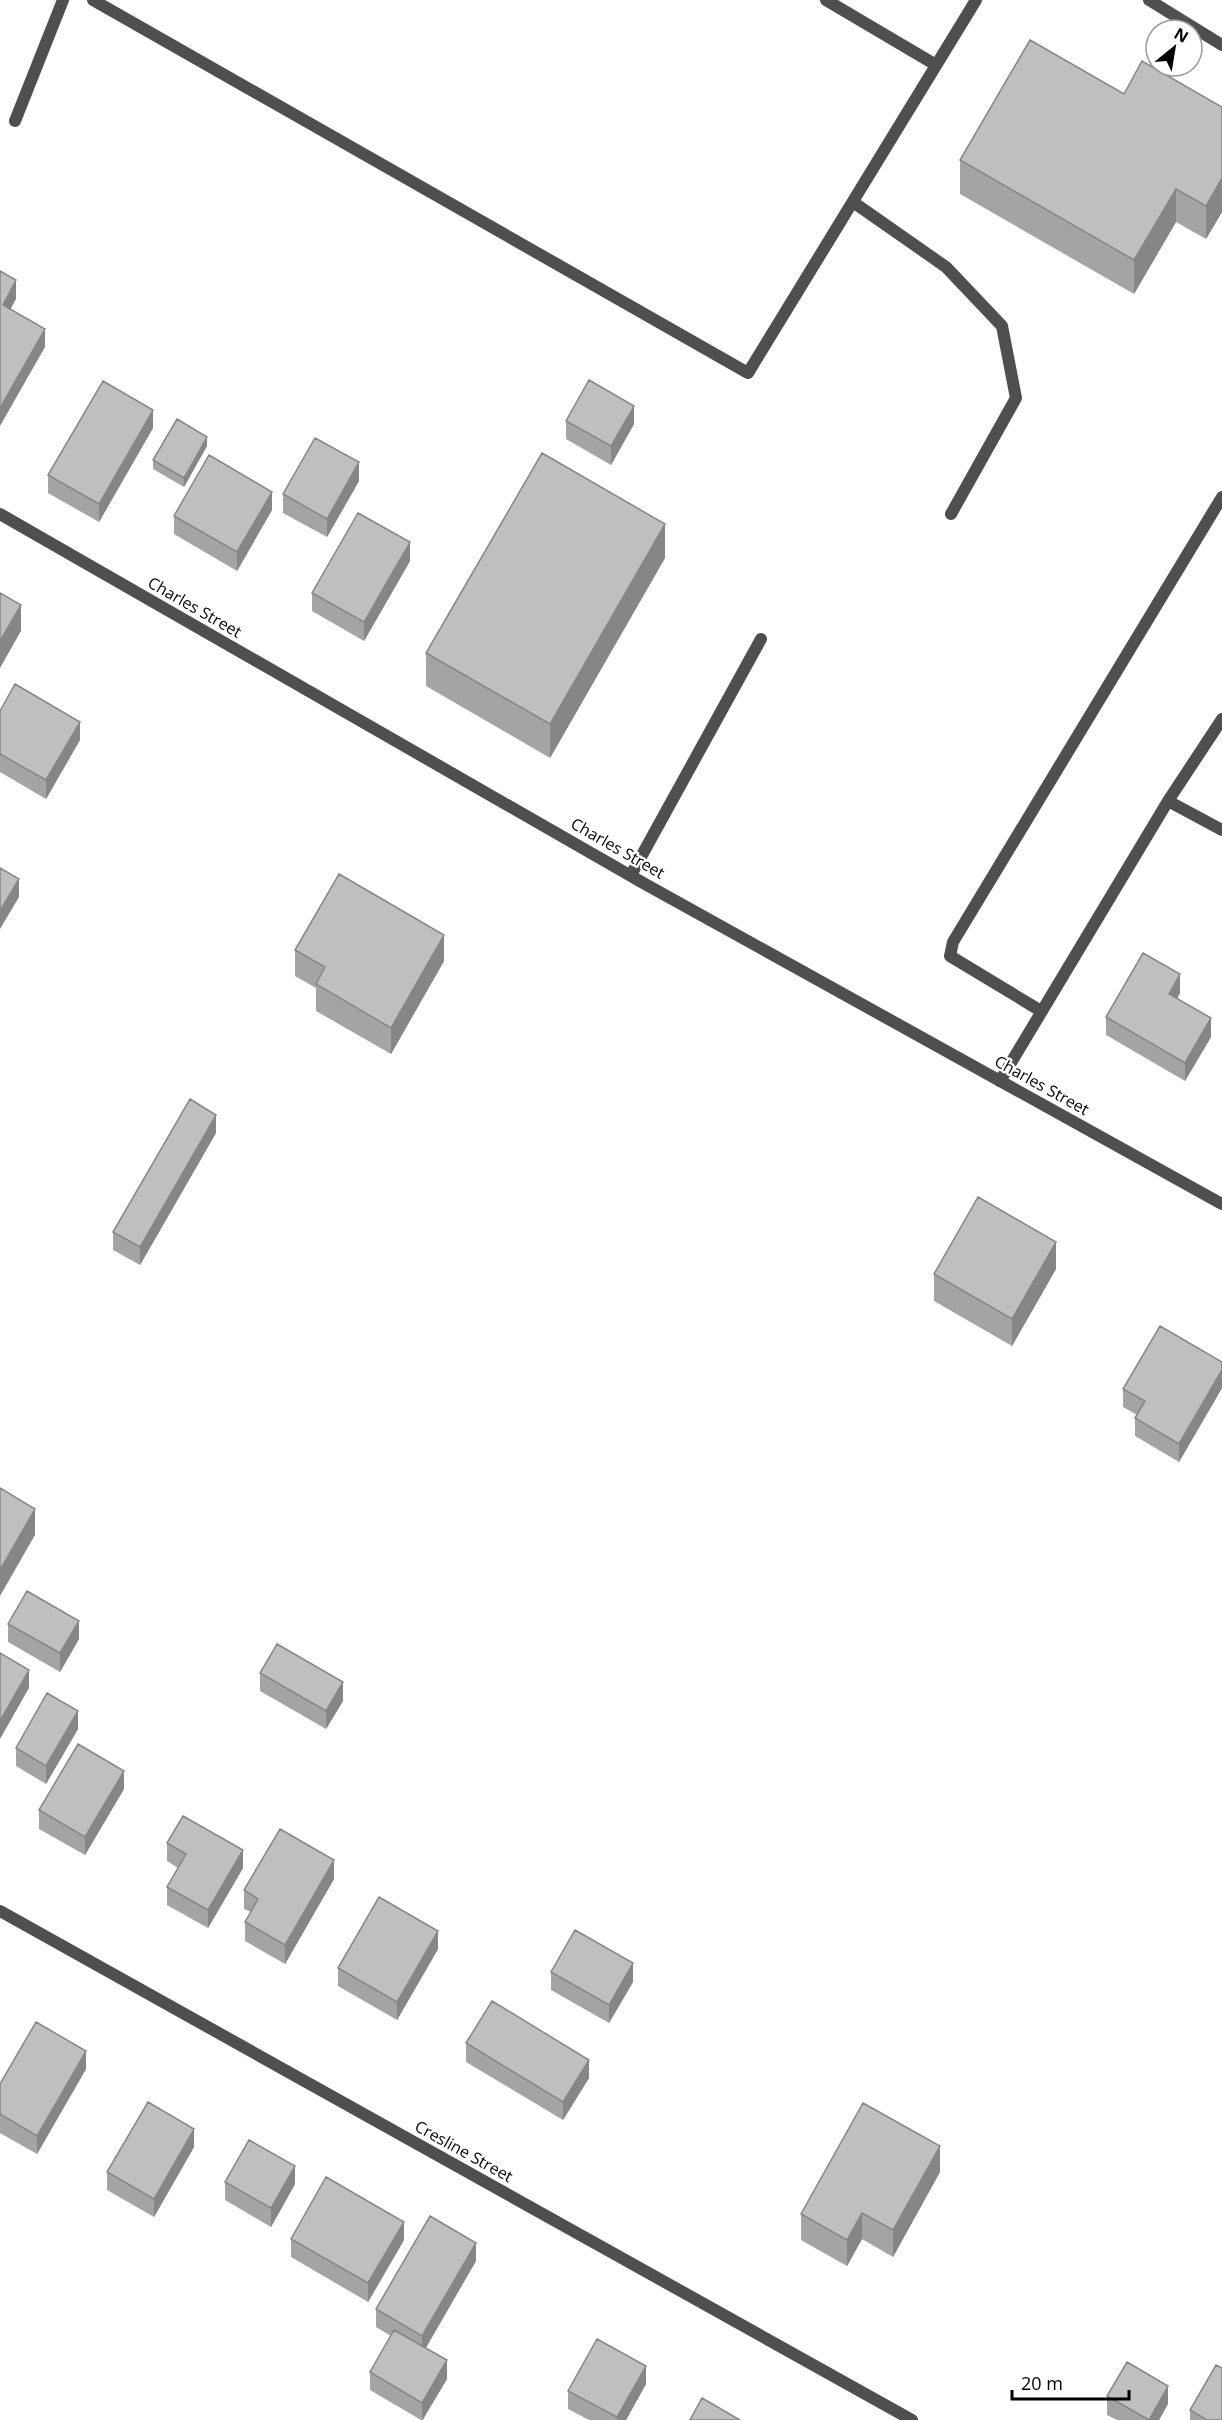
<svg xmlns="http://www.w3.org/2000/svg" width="1222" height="2420" font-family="'Open Sans',sans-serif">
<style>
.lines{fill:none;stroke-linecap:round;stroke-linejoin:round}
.lane{stroke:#4f4f4f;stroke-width:12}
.street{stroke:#4f4f4f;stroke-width:12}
.wall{fill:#a4a4a4}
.shaded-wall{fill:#868686}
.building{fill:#bfbfbf;stroke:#868686;stroke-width:1.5}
.labels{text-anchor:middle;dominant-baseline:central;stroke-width:4.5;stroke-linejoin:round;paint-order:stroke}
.street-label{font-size:16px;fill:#000;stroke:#fff}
</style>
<rect width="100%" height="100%" fill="#fff"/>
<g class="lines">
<path class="lane" d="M 93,0 L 748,373 L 976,0
M 826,0 L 936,65
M 1149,0 L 1222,45
M 15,121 L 63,0
M 853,202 L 946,267 L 1002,326 L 1016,398 L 951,514
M 1168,801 L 1222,830
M 631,875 L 761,639
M 1041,1011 L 950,956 L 953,942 L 1222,497
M 1000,1081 L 1168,801 L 1222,719"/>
<path class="street" d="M 0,514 L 645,884 L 1222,1204
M 0,1911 L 912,2420"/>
</g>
<path class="wall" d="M 1124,94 L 1222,107 L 1222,212 L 1206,239 L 1176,222 L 1134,294 L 960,194 L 960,160 Z
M 566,421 L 634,424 L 611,465 L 566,439 Z
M 153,428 L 99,522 L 48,493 L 48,475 Z
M 207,446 L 184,487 L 153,469 L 153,460 Z
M 359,481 L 327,537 L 283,513 L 283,494 Z
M 272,510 L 237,571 L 174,534 L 174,516 Z
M 665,558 L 550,758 L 426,686 L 426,653 Z
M 410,561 L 364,641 L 312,611 L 312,593 Z
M 0,711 L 80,740 L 46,799 L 0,772 Z
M 295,950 L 444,961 L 391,1054 L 316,1011 L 316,988 L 295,976 Z
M 1180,993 L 1177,999 L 1211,1037 L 1185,1081 L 1106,1035 L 1106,1017 Z
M 216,1133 L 140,1265 L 113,1250 L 113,1232 Z
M 1056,1269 L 1012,1346 L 934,1301 L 934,1274 Z
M 1222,1362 L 1222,1388 L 1179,1462 L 1135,1436 L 1135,1418 L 1137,1415 L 1123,1407 L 1123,1389 Z
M 8,1624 L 79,1639 L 60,1672 L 8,1642 Z
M 260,1673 L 343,1701 L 326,1729 L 260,1691 Z
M 78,1729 L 46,1784 L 16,1766 L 16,1748 Z
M 124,1789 L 85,1855 L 39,1829 L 39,1810 Z
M 167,1843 L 243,1868 L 208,1928 L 167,1905 L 167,1887 L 178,1868 L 167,1861 Z
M 334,1879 L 285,1964 L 245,1941 L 245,1922 L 251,1912 L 244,1909 L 244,1890 Z
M 438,1949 L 397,2020 L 338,1986 L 338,1968 Z
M 551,1972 L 633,1982 L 609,2023 L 551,1990 Z
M 466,2043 L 589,2078 L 563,2120 L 466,2062 Z
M 86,2069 L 37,2154 L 0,2133 L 0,2084 Z
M 194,2147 L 154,2217 L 107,2190 L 107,2172 Z
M 940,2172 L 893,2257 L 862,2239 L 847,2266 L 801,2240 L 801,2214 Z
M 225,2182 L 295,2184 L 271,2227 L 225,2200 Z
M 291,2239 L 404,2240 L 368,2302 L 291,2257 Z
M 476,2261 L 426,2348 L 447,2379 L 423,2420 L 421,2420 L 370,2390 L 370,2372 L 391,2336 L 376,2327 L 376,2309 Z
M 646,2384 L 626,2420 L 589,2420 L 568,2409 L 568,2391 Z
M 1107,2396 L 1168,2404 L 1159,2420 L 1117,2420 L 1107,2415 Z
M 1190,2410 L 1222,2420 L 1190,2420 Z"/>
<path class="shaded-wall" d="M 1222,178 L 1222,212 L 1206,239 L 1206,206 Z
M 1176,189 L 1176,222 L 1134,294 L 1134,260 Z
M 16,280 L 16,299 L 3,323 L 3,305 Z
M 45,329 L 45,347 L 0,426 L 0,408 Z
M 634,406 L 634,424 L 611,465 L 611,446 Z
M 153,410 L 153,428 L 99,522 L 99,504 Z
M 207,437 L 207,446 L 184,487 L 184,478 Z
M 359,462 L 359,481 L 327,537 L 327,519 Z
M 272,492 L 272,510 L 237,571 L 237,552 Z
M 665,524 L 665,558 L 550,758 L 550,724 Z
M 410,542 L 410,561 L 364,641 L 364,622 Z
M 21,605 L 21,631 L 0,668 L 0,641 Z
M 80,722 L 80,740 L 46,799 L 46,780 Z
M 19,879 L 19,897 L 0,929 L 0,911 Z
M 444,935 L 444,961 L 391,1054 L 391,1028 Z
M 1180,974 L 1180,993 L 1169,1012 L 1169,994 Z
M 1211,1018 L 1211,1037 L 1185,1081 L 1185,1063 Z
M 216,1115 L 216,1133 L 140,1265 L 140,1247 Z
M 1056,1242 L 1056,1269 L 1012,1346 L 1012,1319 Z
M 1222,1370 L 1222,1388 L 1179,1462 L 1179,1444 Z
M 35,1509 L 35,1535 L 0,1596 L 0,1570 Z
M 79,1621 L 79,1639 L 60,1672 L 60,1653 Z
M 29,1670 L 29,1688 L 0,1739 L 0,1721 Z
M 343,1682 L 343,1701 L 326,1729 L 326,1711 Z
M 78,1711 L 78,1729 L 46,1784 L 46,1766 Z
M 124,1771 L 124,1789 L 85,1855 L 85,1837 Z
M 243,1850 L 243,1868 L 208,1928 L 208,1910 Z
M 334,1860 L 334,1879 L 285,1964 L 285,1945 Z
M 438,1931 L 438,1949 L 397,2020 L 397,2002 Z
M 633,1963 L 633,1982 L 609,2023 L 609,2005 Z
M 86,2051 L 86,2069 L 37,2154 L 37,2136 Z
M 589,2060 L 589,2078 L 563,2120 L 563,2102 Z
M 194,2129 L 194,2147 L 154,2217 L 154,2199 Z
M 940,2146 L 940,2172 L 893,2257 L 893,2230 Z
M 295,2166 L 295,2184 L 271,2227 L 271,2208 Z
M 862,2213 L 862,2239 L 847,2266 L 847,2240 Z
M 404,2222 L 404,2240 L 368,2302 L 368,2283 Z
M 476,2243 L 476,2261 L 422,2354 L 422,2336 Z
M 447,2360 L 447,2379 L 422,2420 L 422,2403 Z
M 646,2366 L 646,2384 L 626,2420 L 617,2420 L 617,2417 Z
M 1168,2386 L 1168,2404 L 1159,2420 L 1149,2420 Z"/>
<path class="building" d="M 1030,40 L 1124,94 L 1142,61 L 1222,107 L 1222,178 L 1206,206 L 1176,189 L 1134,260 L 960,160 Z
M 0,271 L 16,280 L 3,305 L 45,329 L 0,408 Z
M 589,380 L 634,406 L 611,446 L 566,421 Z
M 103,381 L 153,410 L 99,504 L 48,475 Z
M 177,419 L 207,437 L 184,478 L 153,460 Z
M 315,438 L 359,462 L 327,519 L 283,494 Z
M 542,453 L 665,524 L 550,724 L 426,653 Z
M 209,455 L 272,492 L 237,552 L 174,516 Z
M 358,513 L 410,542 L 364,622 L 312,593 Z
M 0,593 L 21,605 L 0,641 Z
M 15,684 L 80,722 L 46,780 L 0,754 L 0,711 Z
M 0,868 L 19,879 L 0,911 Z
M 339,874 L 444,935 L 391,1028 L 316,984 L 325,967 L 295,950 Z
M 1143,953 L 1180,974 L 1169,994 L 1211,1018 L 1185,1063 L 1106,1017 Z
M 190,1099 L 216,1115 L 140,1247 L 113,1232 Z
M 978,1197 L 1056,1242 L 1012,1319 L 934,1274 Z
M 1160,1326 L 1222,1362 L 1222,1370 L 1179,1444 L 1135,1418 L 1145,1401 L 1123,1389 Z
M 0,1488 L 35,1509 L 0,1570 Z
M 27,1591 L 79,1621 L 60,1653 L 8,1624 Z
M 277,1644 L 343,1682 L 326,1711 L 260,1673 Z
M 0,1653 L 29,1670 L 0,1721 Z
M 47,1693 L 78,1711 L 46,1766 L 16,1748 Z
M 78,1744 L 124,1771 L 85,1837 L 39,1810 Z
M 183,1816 L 243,1850 L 208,1910 L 167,1887 L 186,1854 L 167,1843 Z
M 280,1829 L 334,1860 L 285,1945 L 245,1922 L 258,1899 L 244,1890 Z
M 379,1897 L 438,1931 L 397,2002 L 338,1968 Z
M 575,1930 L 633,1963 L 609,2005 L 551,1972 Z
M 492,2001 L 589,2060 L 563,2102 L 466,2043 Z
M 36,2022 L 86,2051 L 37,2136 L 0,2114 L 0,2084 Z
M 148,2102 L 194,2129 L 154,2199 L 107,2172 Z
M 863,2103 L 940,2146 L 893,2230 L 862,2213 L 847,2240 L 801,2214 Z
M 249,2140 L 295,2166 L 271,2208 L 225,2182 Z
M 326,2177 L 404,2222 L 368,2283 L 291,2239 Z
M 430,2216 L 476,2243 L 422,2336 L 376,2309 Z
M 394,2330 L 447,2360 L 422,2403 L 370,2372 Z
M 597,2339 L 646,2366 L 617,2417 L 568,2391 Z
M 1127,2362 L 1168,2386 L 1149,2420 L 1107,2396 Z
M 1216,2365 L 1222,2368 L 1222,2420 L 1207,2420 L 1190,2410 Z
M 702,2398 L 740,2420 L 690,2420 Z"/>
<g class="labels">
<g class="street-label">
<text transform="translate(195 607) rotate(30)">Charles Street</text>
<text transform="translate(618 848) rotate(30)">Charles Street</text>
<text transform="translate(1042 1085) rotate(29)">Charles Street</text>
<text transform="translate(464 2151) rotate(29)">Cresline Street</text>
</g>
</g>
<g transform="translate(1174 48) rotate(30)"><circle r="28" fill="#ffffff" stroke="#999999" stroke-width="1.5"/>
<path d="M0-4.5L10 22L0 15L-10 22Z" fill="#000000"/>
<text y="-9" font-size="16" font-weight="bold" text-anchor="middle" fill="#000000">N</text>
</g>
<path d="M1012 2390v9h117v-9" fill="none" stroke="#000000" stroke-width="3"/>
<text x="1021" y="2390" font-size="18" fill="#000000" stroke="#ffffff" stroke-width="4.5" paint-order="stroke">20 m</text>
</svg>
